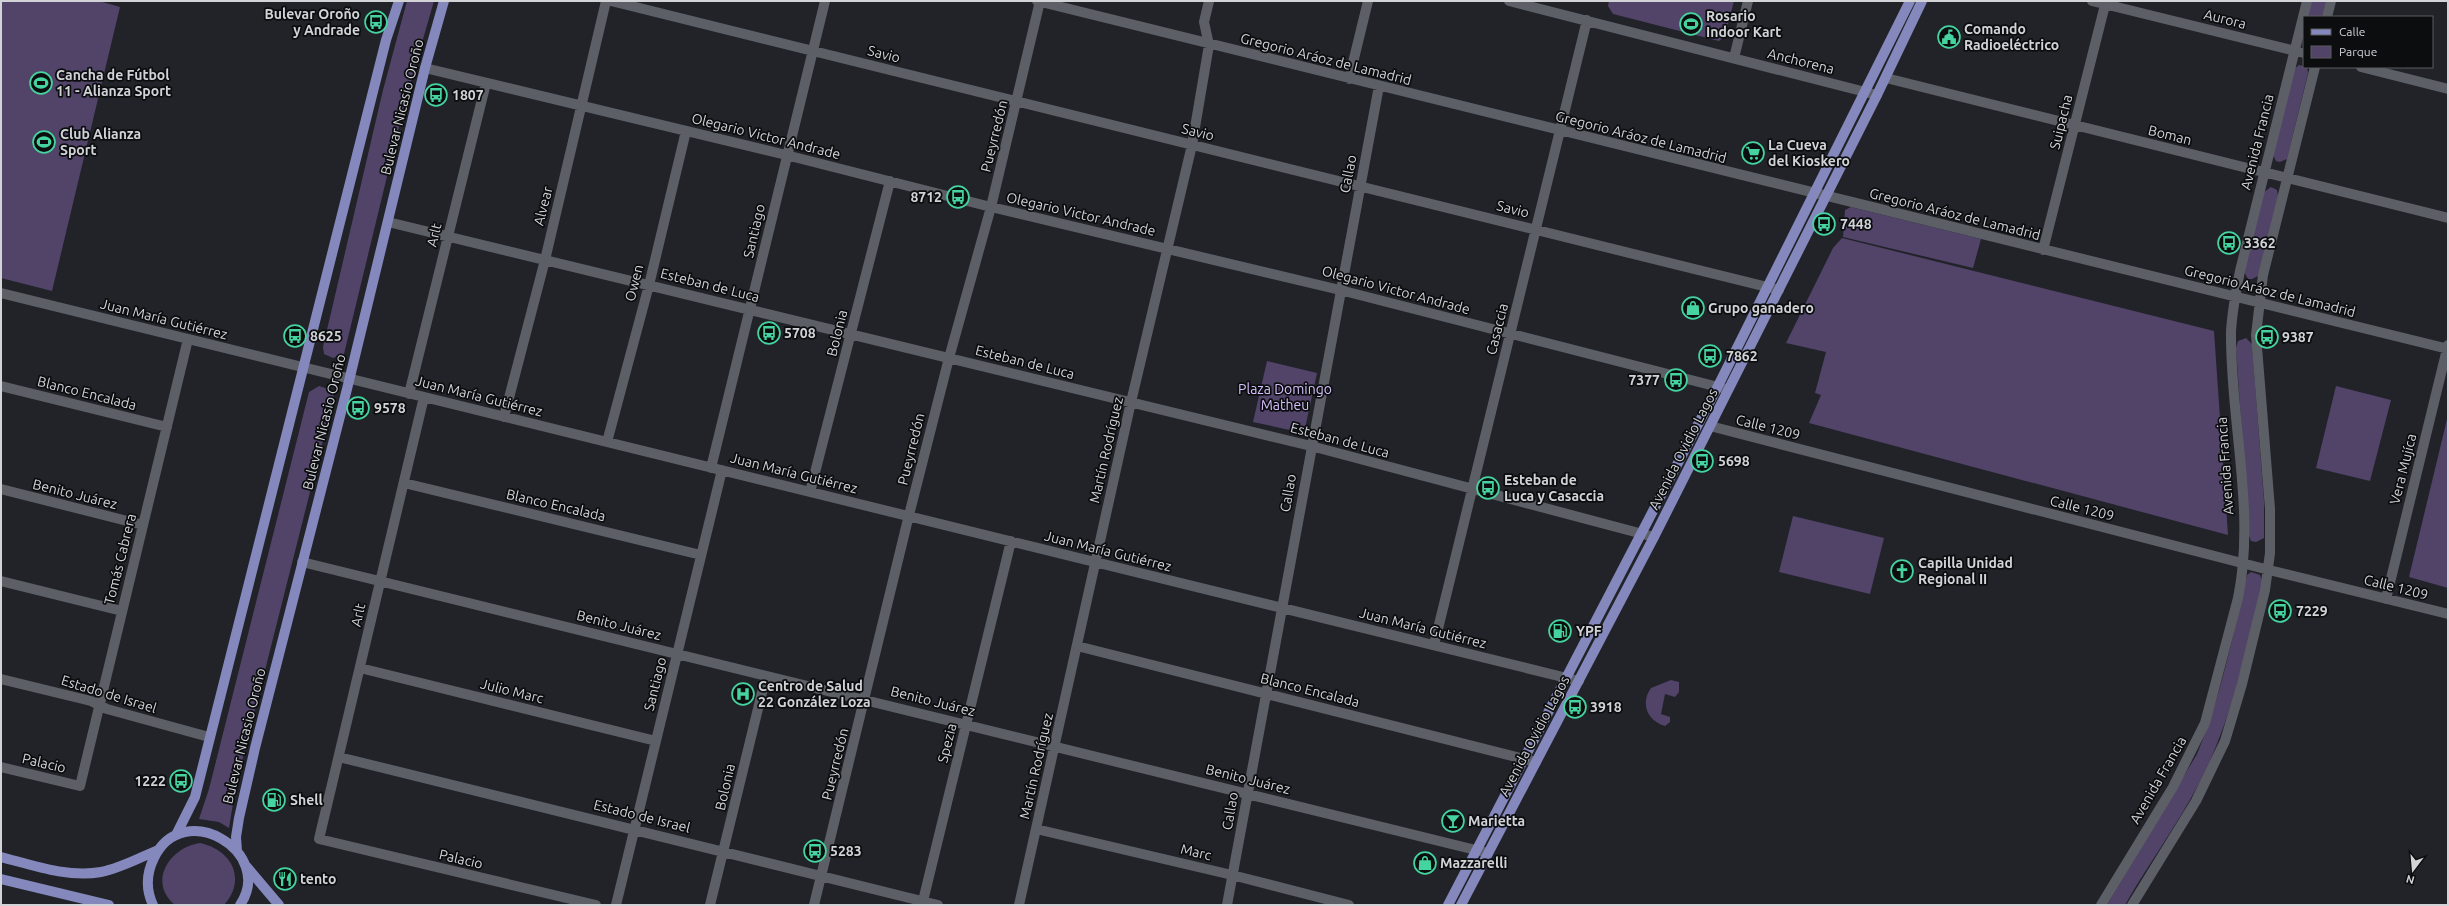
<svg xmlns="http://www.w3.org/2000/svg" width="2449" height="906" font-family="Ubuntu,sans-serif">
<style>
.green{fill:#524369}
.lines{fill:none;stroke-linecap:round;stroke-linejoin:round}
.minor{stroke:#5c6066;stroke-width:10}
.major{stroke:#8588bc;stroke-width:10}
.labels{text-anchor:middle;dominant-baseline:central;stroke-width:3.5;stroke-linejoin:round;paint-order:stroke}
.poi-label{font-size:14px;font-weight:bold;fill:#d1d3d7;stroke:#0b0d0f;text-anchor:start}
.street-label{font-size:14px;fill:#d1d3d7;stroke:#0b0d0f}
.park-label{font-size:14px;fill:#d6c0fc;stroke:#0b0d0f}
</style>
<rect width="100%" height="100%" fill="#212329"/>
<path class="green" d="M 1,1 L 99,1 L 120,7 L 52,291 L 1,278 Z
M 407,1 L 434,1 L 406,98 L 344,354 L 333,358 L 324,354 L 323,347 L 383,90 Z
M 1609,1 L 1734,1 L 1725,36 L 1719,41 L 1613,14 L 1608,6 Z
M 2311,1 L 2326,1 L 2322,17 L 2307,17 Z
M 2299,65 L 2307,67 L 2308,73 L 2287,159 L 2280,162 L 2276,161 L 2273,155 L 2294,69 Z
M 2271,187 L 2277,190 L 2278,196 L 2258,276 L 2252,279 L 2248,279 L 2244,272 L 2264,192 Z
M 1851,207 L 1981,239 L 1973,268 L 1843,237 L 1845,210 Z
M 1842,238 L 2214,331 L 2228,535 L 1809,423 L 1821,395 L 1815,393 L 1826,352 L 1786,343 L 1833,248 Z
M 2246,338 L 2252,344 L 2264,501 L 2264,538 L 2256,542 L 2251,541 L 2249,536 L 2236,348 L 2238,341 Z
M 1267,361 L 1317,373 L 1304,433 L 1253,422 Z
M 319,386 L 331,390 L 334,397 L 236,785 L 229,828 L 219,822 L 199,819 L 209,789 L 309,392 Z
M 2336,386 L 2391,400 L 2370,481 L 2316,468 Z
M 2448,415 L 2448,588 L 2409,577 Z
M 1793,516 L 1884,538 L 1870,594 L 1779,572 Z
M 2251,572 L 2260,575 L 2262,581 C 2249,639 2236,701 2212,756 C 2190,808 2153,856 2125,905 L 2107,905 L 2197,754 C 2221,697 2233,635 2247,575 Z
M 1671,680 L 1679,682 L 1679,692 L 1675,697 L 1665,694 L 1661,714 L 1670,717 L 1670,722 L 1665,726 C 1647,721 1640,703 1651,688 Z
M 200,843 C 232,850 247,879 224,905 L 175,905 C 147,882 170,847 200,843 Z"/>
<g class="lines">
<path class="minor" d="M 611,1 L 1779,290
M 1037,1 L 2448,349
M 1509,1 L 1877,95
M 2092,1 L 2304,53
M 2327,17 L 2331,1
M 1734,58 L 1748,1
M 2361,67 L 2448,89
M 425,68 L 786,155 L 991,207 L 1340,290 L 1726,389
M 1886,78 L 2448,218
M 1349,79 L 1368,1
M 388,222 L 1311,446 L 1654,537
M 2043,250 L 2106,1
M 1,293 L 1579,681
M 1,386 L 167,427
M 409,394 L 486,83
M 424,397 L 319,839 L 596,905
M 504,417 L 545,260 L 606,1
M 1710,426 L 2269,570 L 2448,614
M 607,442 L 649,285 L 686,131
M 711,468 L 825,1
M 404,483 L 701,555
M 1,489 L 143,525
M 810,492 L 890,181
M 302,562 L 1488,853
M 1,581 L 122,611
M 2386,599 L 2448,345
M 1434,645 L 1587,20
M 1077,646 L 1536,762
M 360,668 L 656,741
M 1,679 L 91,701 L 107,709 L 209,737
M 339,757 L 938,905
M 1,767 L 80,786 L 188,339
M 1036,829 L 1232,875 L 1349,905
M 616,905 L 722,470
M 710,905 L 766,676
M 814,905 L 909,515 L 949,358 L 991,207 L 1040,1
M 922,905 L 1011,541
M 1019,905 L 1131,402 L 1192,145 L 1209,45 L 1204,22 L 1209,1
M 1227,905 L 1379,86
M 2101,905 L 2173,787 L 2205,723 L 2238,598 C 2256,511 2230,420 2231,332 C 2232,311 2236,291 2240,271 L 2307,1
M 2132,905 L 2196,801 L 2225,741 L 2242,684 L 2265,590 L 2270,553 L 2270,509 L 2256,335 L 2263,275 L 2315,67"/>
<path class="major" d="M 176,835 L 195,797 L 386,40 L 399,1
M 237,851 L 236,837 L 239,818 L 255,748 L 347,389 L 425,68 L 444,1
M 1,857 C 32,865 68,878 101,872 C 121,868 139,858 158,850
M 246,866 L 279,905
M 1,879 L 109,905
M 153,905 C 146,890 146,874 154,858 C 183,797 276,852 240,905
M 1448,905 L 1718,386 L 1910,1
M 1461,905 L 1654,537 L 1877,95 L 1922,1"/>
</g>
<defs>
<g id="bus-ring" transform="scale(1.15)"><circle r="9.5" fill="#0b0d0f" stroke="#45d49f" stroke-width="1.5"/><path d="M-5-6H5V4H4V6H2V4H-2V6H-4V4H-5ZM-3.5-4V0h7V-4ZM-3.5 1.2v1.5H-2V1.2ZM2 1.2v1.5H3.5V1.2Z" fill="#45d49f"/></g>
<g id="stadium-ring" transform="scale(1.15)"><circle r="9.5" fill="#0b0d0f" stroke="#45d49f" stroke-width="1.5"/><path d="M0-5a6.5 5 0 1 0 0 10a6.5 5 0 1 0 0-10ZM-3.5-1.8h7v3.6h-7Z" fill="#45d49f"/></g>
<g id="civic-ring" transform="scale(1.15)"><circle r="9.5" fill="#0b0d0f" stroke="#45d49f" stroke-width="1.5"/><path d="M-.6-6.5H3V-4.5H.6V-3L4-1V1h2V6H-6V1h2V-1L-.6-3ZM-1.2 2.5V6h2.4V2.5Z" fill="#45d49f"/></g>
<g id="supermarket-ring" transform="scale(1.15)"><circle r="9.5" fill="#0b0d0f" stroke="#45d49f" stroke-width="1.5"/><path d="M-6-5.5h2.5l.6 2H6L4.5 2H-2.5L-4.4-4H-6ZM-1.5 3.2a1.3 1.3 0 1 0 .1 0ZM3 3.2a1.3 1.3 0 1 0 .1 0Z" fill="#45d49f"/></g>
<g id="shop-ring" transform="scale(1.15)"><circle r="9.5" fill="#0b0d0f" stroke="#45d49f" stroke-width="1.5"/><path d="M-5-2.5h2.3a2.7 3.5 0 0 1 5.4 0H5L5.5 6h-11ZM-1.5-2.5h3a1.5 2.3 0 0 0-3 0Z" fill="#45d49f"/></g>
<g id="church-ring" transform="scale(1.15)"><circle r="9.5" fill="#0b0d0f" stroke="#45d49f" stroke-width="1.5"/><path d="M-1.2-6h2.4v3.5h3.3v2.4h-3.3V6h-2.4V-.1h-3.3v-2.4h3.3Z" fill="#45d49f"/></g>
<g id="fuel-ring" transform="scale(1.15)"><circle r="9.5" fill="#0b0d0f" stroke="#45d49f" stroke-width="1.5"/><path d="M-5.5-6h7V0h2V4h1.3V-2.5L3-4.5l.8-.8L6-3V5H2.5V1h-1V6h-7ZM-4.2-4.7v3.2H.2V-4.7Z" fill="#45d49f"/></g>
<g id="hospital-ring" transform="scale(1.15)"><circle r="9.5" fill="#0b0d0f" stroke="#45d49f" stroke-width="1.5"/><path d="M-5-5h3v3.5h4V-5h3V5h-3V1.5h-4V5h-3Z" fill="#45d49f"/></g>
<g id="bar-ring" transform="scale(1.15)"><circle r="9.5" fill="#0b0d0f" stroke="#45d49f" stroke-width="1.5"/><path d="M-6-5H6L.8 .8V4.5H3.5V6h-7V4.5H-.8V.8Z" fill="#45d49f"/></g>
<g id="restaurant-ring" transform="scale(1.15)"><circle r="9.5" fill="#0b0d0f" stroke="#45d49f" stroke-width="1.5"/><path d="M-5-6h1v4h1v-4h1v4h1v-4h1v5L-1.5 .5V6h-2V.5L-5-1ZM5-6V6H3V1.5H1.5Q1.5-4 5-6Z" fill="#45d49f"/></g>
</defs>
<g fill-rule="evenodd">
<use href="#bus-ring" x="376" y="22"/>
<use href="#stadium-ring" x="1691" y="24"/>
<use href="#civic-ring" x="1949" y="37"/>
<use href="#stadium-ring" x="41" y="83"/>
<use href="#bus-ring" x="436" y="95"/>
<use href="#stadium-ring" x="44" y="142"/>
<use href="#supermarket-ring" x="1753" y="153"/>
<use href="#bus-ring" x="958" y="197"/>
<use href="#bus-ring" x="1824" y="224"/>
<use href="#bus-ring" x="2229" y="243"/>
<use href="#shop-ring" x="1693" y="308"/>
<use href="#bus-ring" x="769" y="333"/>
<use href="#bus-ring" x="295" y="336"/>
<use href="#bus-ring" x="2267" y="337"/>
<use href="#bus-ring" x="1710" y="356"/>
<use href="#bus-ring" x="1676" y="380"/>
<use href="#bus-ring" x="358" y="408"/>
<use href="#bus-ring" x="1702" y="461"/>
<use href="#bus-ring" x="1488" y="488"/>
<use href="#church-ring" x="1902" y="571"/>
<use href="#bus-ring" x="2280" y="611"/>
<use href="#fuel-ring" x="1560" y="631"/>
<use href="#hospital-ring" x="743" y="694"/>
<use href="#bus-ring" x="1575" y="707"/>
<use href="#bus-ring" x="181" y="781"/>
<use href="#fuel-ring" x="274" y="800"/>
<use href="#bar-ring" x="1453" y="821"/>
<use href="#bus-ring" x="815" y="851"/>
<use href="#shop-ring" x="1425" y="863"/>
<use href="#restaurant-ring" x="285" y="879"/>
</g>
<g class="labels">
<g class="poi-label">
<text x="360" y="14" text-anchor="end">Bulevar Oroño<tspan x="360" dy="16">y Andrade</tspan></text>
<text x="1706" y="16">Rosario<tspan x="1706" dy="16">Indoor Kart</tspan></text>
<text x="1964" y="29">Comando<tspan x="1964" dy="16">Radioeléctrico</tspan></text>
<text x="56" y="75">Cancha de Fútbol<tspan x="56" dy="16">11 - Alianza Sport</tspan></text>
<text x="452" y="95">1807</text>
<text x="60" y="134">Club Alianza<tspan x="60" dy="16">Sport</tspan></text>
<text x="1768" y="145">La Cueva<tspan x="1768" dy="16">del Kioskero</tspan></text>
<text x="942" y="197" text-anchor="end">8712</text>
<text x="1840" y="224">7448</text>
<text x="2244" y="243">3362</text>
<text x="1708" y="308">Grupo ganadero</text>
<text x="784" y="333">5708</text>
<text x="310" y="336">8625</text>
<text x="2282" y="337">9387</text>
<text x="1726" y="356">7862</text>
<text x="1660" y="380" text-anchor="end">7377</text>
<text x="374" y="408">9578</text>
<text x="1718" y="461">5698</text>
<text x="1504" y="480">Esteban de<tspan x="1504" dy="16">Luca y Casaccia</tspan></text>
<text x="1918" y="563">Capilla Unidad<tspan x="1918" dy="16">Regional II</tspan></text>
<text x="2296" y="611">7229</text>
<text x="1576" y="631">YPF</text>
<text x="758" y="686">Centro de Salud<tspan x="758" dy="16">22 González Loza</tspan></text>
<text x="1590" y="707">3918</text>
<text x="166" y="781" text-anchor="end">1222</text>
<text x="290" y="800">Shell</text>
<text x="1468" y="821">Marietta</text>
<text x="830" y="851">5283</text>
<text x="1440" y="863">Mazzarelli</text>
<text x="300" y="879">tento</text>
</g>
<g class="street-label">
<text transform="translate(2225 19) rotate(14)">Aurora</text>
<text transform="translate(884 54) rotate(14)">Savio</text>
<text transform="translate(1326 59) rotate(14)">Gregorio Aráoz de Lamadrid</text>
<text transform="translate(1801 61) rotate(14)">Anchorena</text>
<text transform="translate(402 107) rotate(-76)">Bulevar Nicasio Oroño</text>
<text transform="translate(2061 122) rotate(-76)">Suipacha</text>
<text transform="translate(1198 132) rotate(14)">Savio</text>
<text transform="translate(2170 135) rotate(14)">Boman</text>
<text transform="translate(766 136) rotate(14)">Olegario Victor Andrade</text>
<text transform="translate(994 136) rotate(-76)">Pueyrredón</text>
<text transform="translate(1641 137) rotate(14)">Gregorio Aráoz de Lamadrid</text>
<text transform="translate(2257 142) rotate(-76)">Avenida Francia</text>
<text transform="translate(1348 174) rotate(-79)">Callao</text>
<text transform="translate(543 206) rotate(-76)">Alvear</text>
<text transform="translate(1513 209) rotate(14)">Savio</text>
<text transform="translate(1081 214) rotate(13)">Olegario Victor Andrade</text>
<text transform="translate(1955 214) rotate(14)">Gregorio Aráoz de Lamadrid</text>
<text transform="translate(754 231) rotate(-77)">Santiago</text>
<text transform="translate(434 235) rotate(-76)">Arlt</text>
<text transform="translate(634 283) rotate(-76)">Owen</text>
<text transform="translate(710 285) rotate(14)">Esteban de Luca</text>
<text transform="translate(1396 290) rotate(15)">Olegario Victor Andrade</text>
<text transform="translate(2270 291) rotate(14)">Gregorio Aráoz de Lamadrid</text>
<text transform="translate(164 319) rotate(14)">Juan María Gutiérrez</text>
<text transform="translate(1497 329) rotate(-76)">Casaccia</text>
<text transform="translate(837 333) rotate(-76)">Bolonia</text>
<text transform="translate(1025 362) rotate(14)">Esteban de Luca</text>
<text transform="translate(87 393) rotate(14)">Blanco Encalada</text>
<text transform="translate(479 396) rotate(14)">Juan María Gutiérrez</text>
<text transform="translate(324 422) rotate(-76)">Bulevar Nicasio Oroño</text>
<text transform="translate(1768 427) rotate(14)">Calle 1209</text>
<text transform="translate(1340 440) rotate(15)">Esteban de Luca</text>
<text transform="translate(911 449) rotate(-76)">Pueyrredón</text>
<text transform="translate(1683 449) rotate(-63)">Avenida Ovidio Lagos</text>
<text transform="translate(1106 450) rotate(-77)">Martín Rodríguez</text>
<text transform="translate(2225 466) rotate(-94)">Avenida Francia</text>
<text transform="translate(2403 469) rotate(-76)">Vera Mujíca</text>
<text transform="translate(794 473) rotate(14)">Juan María Gutiérrez</text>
<text transform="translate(1288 493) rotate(-80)">Callao</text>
<text transform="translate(75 494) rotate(14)">Benito Juárez</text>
<text transform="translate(556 505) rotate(13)">Blanco Encalada</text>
<text transform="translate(2082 508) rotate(14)">Calle 1209</text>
<text transform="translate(1108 551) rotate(14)">Juan María Gutiérrez</text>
<text transform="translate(120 559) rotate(-76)">Tomás Cabrera</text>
<text transform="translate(2396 587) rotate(14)">Calle 1209</text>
<text transform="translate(358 615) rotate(-77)">Arlt</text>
<text transform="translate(619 625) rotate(14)">Benito Juárez</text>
<text transform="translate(1423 628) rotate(14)">Juan María Gutiérrez</text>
<text transform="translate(655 684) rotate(-76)">Santiago</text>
<text transform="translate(1310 690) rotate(14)">Blanco Encalada</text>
<text transform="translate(512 691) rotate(14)">Julio Marc</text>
<text transform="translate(109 694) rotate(17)">Estado de Israel</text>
<text transform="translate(933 701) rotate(14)">Benito Juárez</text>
<text transform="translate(244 736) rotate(-76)">Bulevar Nicasio Oroño</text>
<text transform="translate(1534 736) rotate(-62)">Avenida Ovidio Lagos</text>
<text transform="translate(947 743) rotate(-76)">Spezia</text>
<text transform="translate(44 763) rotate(13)">Palacio</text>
<text transform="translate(835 764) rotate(-76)">Pueyrredón</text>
<text transform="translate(1036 766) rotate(-77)">Martín Rodríguez</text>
<text transform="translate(1248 779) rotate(14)">Benito Juárez</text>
<text transform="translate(2158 780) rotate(-60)">Avenida Francia</text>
<text transform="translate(725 787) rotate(-77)">Bolonia</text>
<text transform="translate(1230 811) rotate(-80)">Callao</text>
<text transform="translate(642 816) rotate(14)">Estado de Israel</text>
<text transform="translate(1196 852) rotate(13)">Marc</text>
<text transform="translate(461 859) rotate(13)">Palacio</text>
</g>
<g class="park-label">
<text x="1285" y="389">Plaza Domingo<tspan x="1285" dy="16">Matheu</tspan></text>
</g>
</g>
<rect width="2449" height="906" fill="none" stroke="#d1d3d7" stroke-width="4"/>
<rect x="2303" y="16" width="130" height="52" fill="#0b0d0f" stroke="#5a5c5f"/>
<rect x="2311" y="29" width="20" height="6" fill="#8588bc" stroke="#5a5c5f"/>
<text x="2339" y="36" font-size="12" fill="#d1d3d7">Calle</text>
<rect x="2311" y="46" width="20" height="12" fill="#524369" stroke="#5a5c5f"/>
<text x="2339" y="56" font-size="12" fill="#d1d3d7">Parque</text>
<g transform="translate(2413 870) rotate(196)" stroke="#0b0d0f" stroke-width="3" paint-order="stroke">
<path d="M0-3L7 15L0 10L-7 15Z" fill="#d1d3d7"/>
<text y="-6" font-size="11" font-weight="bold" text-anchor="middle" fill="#d1d3d7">N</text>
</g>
</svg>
